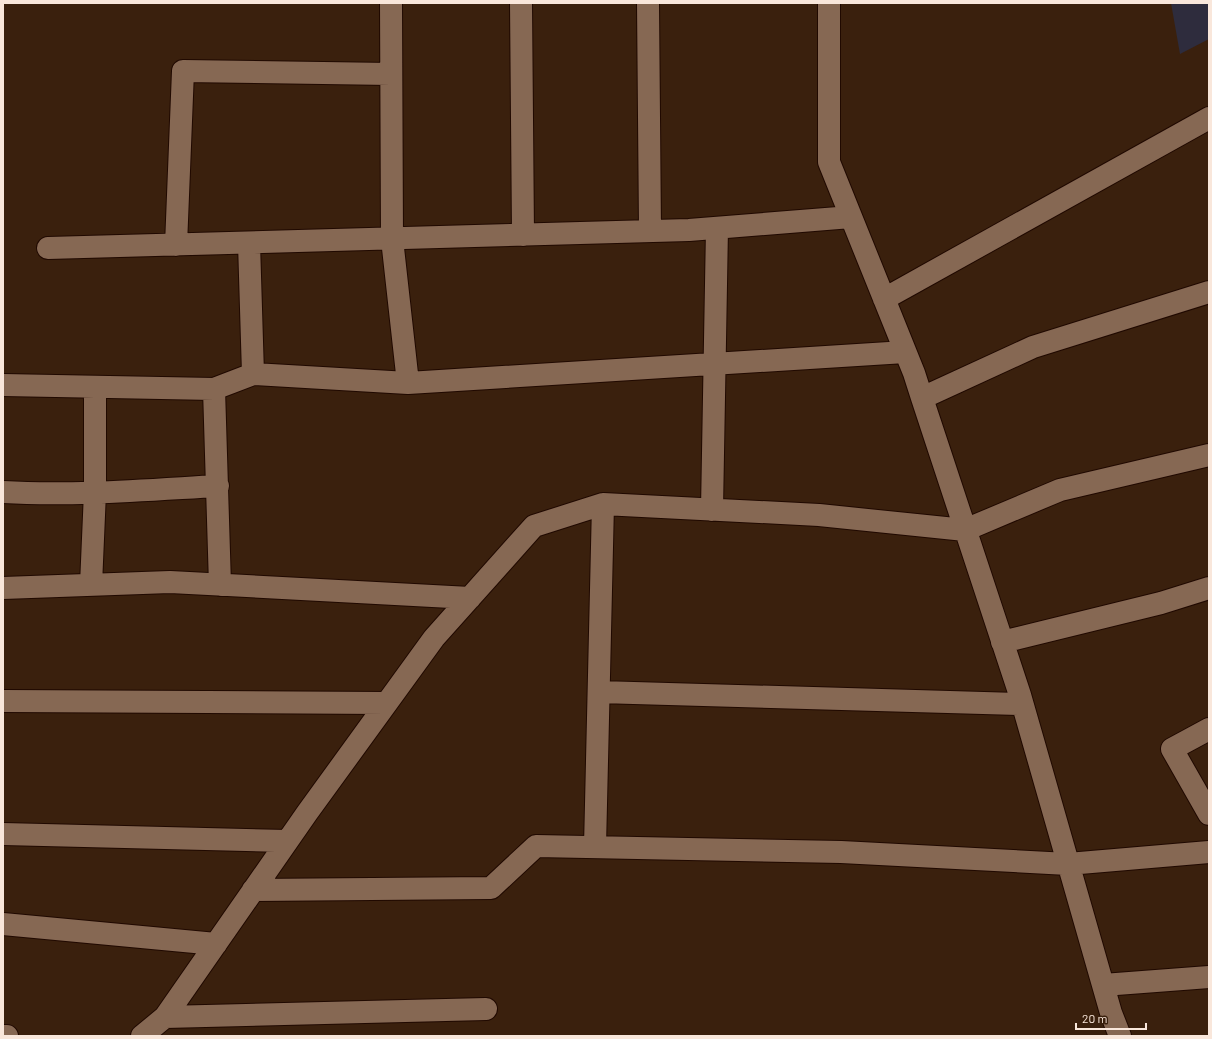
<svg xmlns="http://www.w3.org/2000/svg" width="1212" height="1039" font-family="Barlow,sans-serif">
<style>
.industrial{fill:#2e2c3d}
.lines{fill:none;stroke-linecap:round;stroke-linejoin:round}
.minor-casing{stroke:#200900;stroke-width:24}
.minor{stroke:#866853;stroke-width:22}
</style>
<rect width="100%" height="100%" fill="#3a200d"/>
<path class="industrial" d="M 1171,3 L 1209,3 L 1209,39 L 1180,54 Z"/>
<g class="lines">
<g class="minor-casing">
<path id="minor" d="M 521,3 L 523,235
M 648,3 L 650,231
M 829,3 L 829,162 L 914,373 L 922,398 L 1020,695 L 1111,1013 L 1120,1036
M 249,243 L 253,374
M 176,245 L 183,71 L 391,74
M 48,248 L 689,230 L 851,217
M 884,299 L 1209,118
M 408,383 L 905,352
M 3,385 L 214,389 L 253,374 L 408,383 L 392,239 L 391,3
M 214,389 L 220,585
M 922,398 L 1033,347 L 1209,292
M 3,492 C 74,496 146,490 218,486
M 712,510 L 717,228
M 91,585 L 95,492 L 95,387
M 3,588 L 170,582 L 470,598
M 1002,642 L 1161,603 L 1209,588
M 599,692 L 1022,704
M 3,701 L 386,703
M 1209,729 L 1172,749 L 1209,814
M 3,834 L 287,841
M 595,847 L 603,504
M 253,890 L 491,888 L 536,846 L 841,852 L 1068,864 L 1209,852
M 3,924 L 216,944
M 1103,985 L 1209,977
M 165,1017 L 486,1009
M 3,1036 L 7,1036
M 142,1036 L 165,1017 L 307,813 L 434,638 L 534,526 L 603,504 L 819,515 L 965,530 L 1060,490 L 1209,455"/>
</g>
<use href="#minor" class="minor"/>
</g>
<rect width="1212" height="1039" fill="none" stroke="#f9e7db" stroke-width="8"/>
<path d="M1076 1023v6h70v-6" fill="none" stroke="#f9e7db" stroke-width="2"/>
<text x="1082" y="1023" font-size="12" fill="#f9e7db" stroke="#3a200d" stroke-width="3" paint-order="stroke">20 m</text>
</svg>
